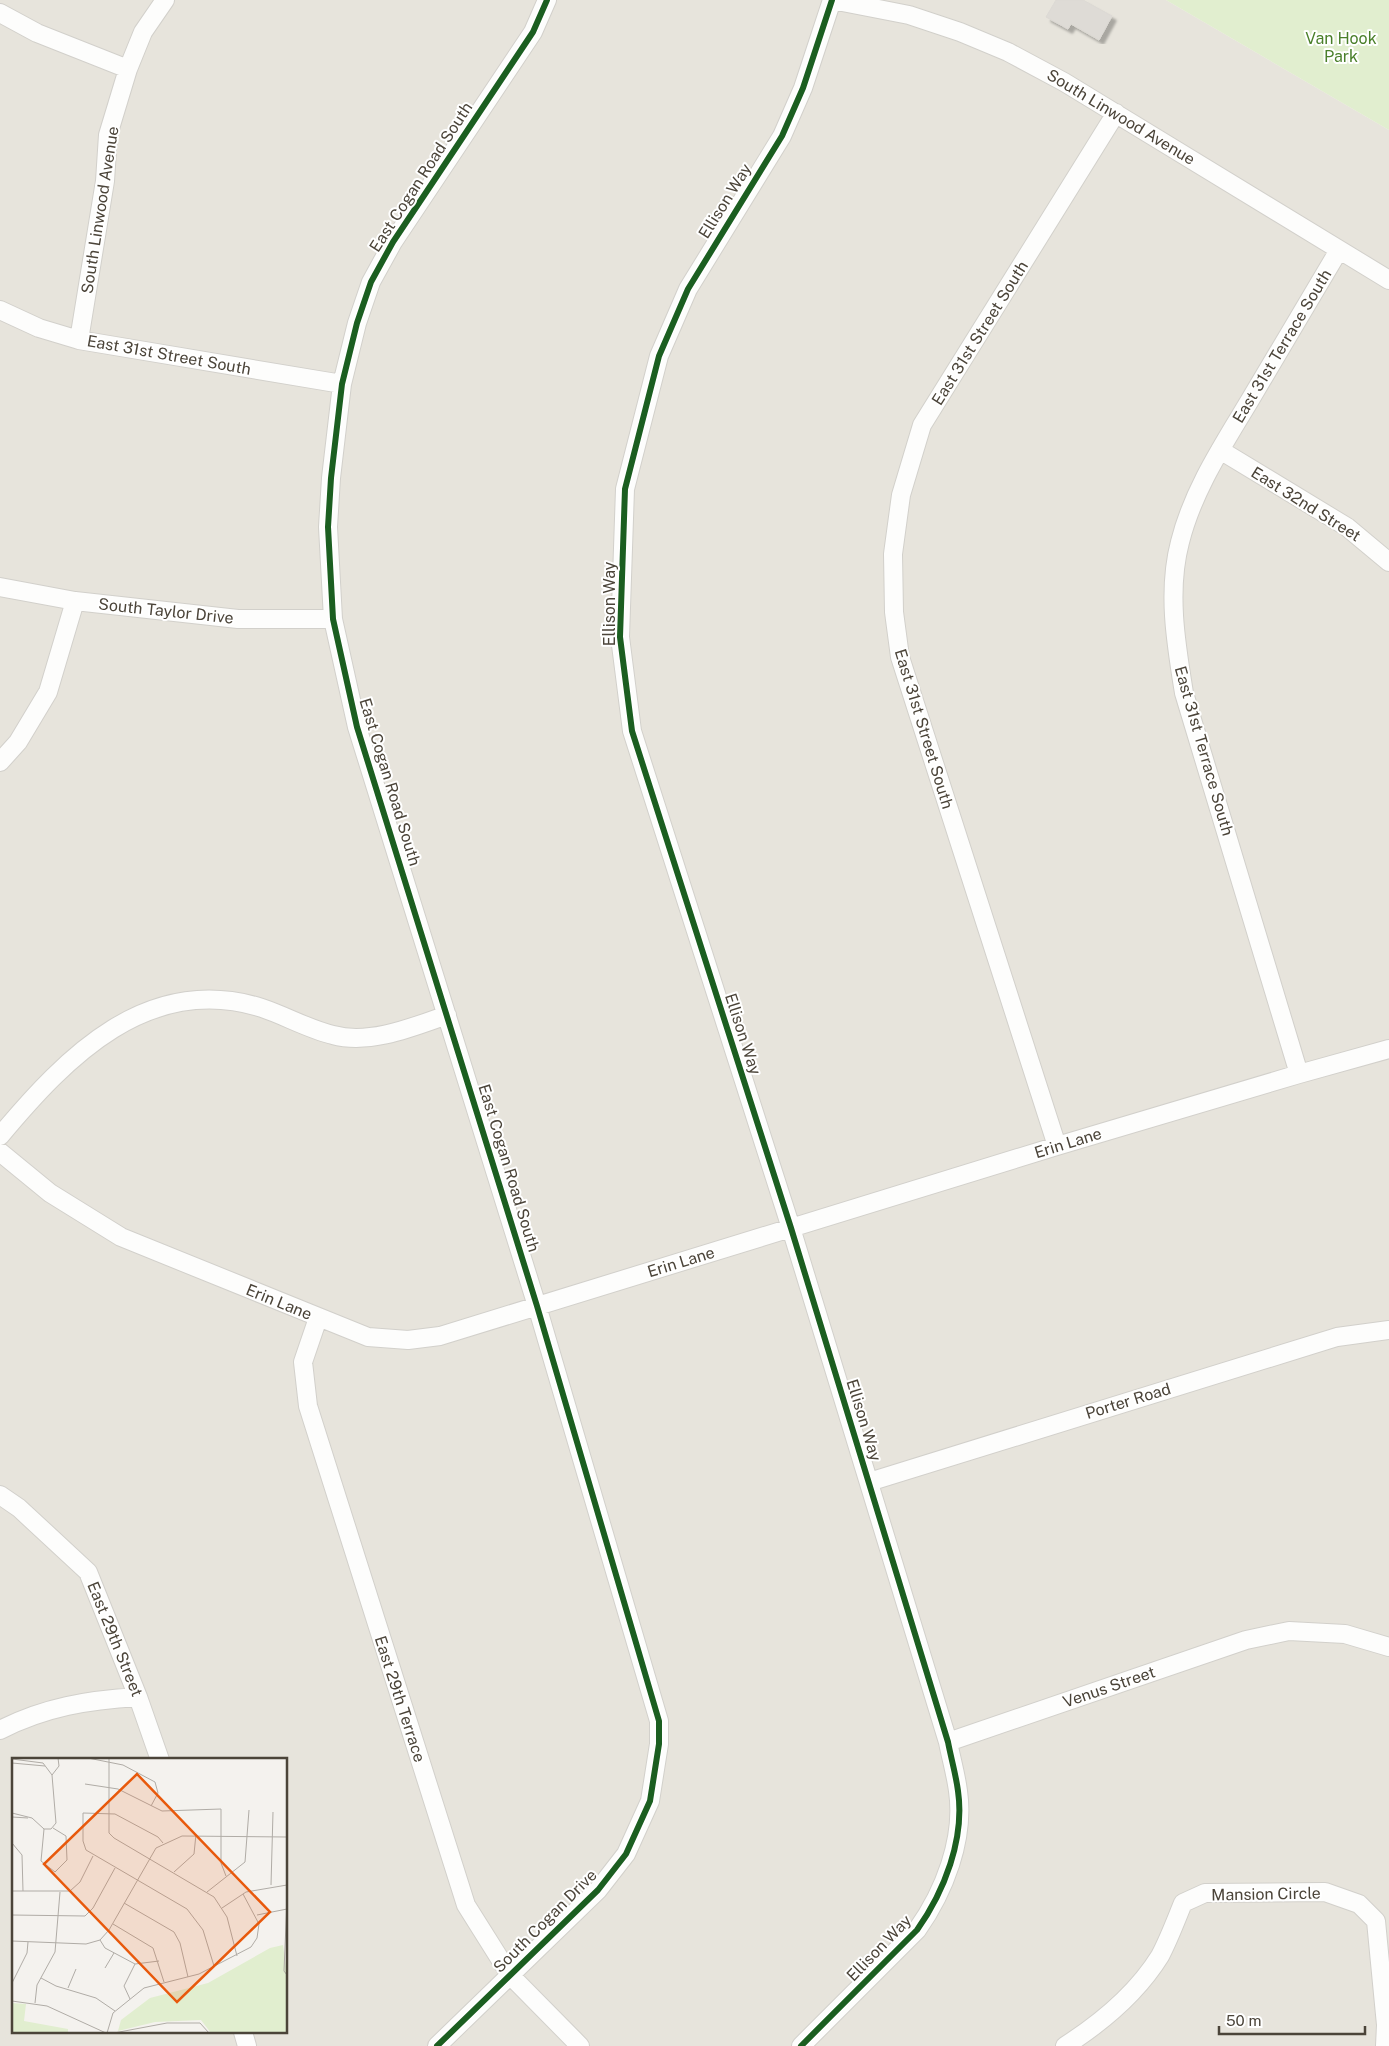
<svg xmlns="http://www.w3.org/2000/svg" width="1389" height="2046" font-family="'Public Sans',sans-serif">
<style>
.residential{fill:#e7e4dc;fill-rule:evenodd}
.green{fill:#e1eecf}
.building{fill:#dedbd6;stroke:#dcd9d4;filter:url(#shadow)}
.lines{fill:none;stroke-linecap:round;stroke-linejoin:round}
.street-casing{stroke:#d2d0cb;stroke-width:20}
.street{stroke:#fdfdfc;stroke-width:18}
.cycleway-casing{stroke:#fff;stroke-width:9}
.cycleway{stroke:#1b5e20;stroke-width:6}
.labels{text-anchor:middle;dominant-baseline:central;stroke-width:4;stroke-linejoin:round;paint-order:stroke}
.park-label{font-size:16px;fill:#4a7f2a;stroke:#fff}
.street-label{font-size:16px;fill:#4b4439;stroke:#fff}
.inset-road{fill:none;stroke:#b0aca6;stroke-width:1}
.view{fill:#e8590c;fill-opacity:0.15;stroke:#e8590c;stroke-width:2.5}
.inset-edge{fill:none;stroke:#4b4439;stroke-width:2.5}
</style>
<defs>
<filter id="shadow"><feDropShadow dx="4.5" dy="4.5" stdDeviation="1" flood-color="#0004"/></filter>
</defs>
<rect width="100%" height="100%" fill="#f4f2ee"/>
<path class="residential" d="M 0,0 L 1166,0 L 1389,130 L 1389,2046 L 0,2046 ZM 14,1760 L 286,1760 L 286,2032 L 14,2032 Z"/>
<path class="green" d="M 1166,0 L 1389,0 L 1389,130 Z"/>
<path class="building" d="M 1056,0 L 1083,0 L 1112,16 L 1099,40 L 1071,24 L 1068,29 L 1046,17 Z"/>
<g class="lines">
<g class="street-casing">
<path id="street" d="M 832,0 L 909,15 L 960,32 L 1008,52 L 1064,82 L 1389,280
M 0,13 L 37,33 L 128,69
M 0,310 L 39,328 L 79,340 L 342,384
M 79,340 L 105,181 L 108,135 L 128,69 L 143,32 L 165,0
M 1220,450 L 1347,527 L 1389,562
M 0,587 L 75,601 L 238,619 L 333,619
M 0,762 L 18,742 L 48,692 L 75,601
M 1299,1074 L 1184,693 C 1176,644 1167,591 1180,542 C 1193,490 1223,445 1250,400 C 1280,350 1309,300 1339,250
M 0,1136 C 66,1057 148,972 262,1008 C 286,1016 308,1029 333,1035 C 370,1045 413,1027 447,1015
M 1057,1146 L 900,657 L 894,612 L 893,554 L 901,495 L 922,425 L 1116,113
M 0,1152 L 50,1193 L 121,1237 L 368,1337 L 408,1340 L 440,1336 L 1057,1146 L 1299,1074 L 1389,1049
M 318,1318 L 303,1362 L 308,1406 L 466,1905 L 510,1975 L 580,2046
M 869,1482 L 1337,1337 L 1389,1330
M 0,1495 L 19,1508 L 88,1572 L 138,1697 L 160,1760
M 0,1730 C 45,1707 88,1700 138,1697
M 948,1742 L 1246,1640 L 1289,1631 L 1345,1634 L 1389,1647
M 243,2032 L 247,2046
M 437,2046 L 598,1890 L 626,1854 L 650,1801 L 659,1744 L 659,1721 L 537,1306 L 357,727 L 333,619 L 328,527 L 331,478 L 342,384 L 357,323 L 371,282 L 393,242 L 533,32 L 547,0
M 801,2046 L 917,1930 C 944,1892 965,1839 958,1791 C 956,1775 951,1758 948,1742 L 791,1228 L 632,731 L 620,637 L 625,489 L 659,356 L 688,289 L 782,136 L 803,88 L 832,0
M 1065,2046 C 1101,2023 1137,1993 1160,1956 C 1169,1939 1176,1920 1183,1903 L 1205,1893 L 1325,1892 L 1359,1904 L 1376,1921 L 1386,2025 L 1385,2046"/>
</g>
<use href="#street" class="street"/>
<g class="cycleway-casing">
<path id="cycleway" d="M 437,2046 L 598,1890 L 626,1854 L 650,1801 L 659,1744 L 659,1721 L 537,1306 L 357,727 L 333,619 L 328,527 L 331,478 L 342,384 L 357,323 L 371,282 L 393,242 L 533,32 L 547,0
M 801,2046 L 917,1930 C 944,1892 965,1839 958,1791 C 956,1775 951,1758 948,1742 L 791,1228 L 632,731 L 620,637 L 625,489 L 659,356 L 688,289 L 782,136 L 803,88 L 832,0"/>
</g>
<use href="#cycleway" class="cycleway"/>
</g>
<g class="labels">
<g class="park-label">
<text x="1341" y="38">Van Hook<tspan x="1341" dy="18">Park</tspan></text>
</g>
<g class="street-label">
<text transform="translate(1121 117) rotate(31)">South Linwood Avenue</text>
<text transform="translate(421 177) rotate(-57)">East Cogan Road South</text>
<text transform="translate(725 201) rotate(-58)">Ellison Way</text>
<text transform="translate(100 210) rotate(-81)">South Linwood Avenue</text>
<text transform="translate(980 333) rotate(-58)">East 31st Street South</text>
<text transform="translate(1282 346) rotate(-59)">East 31st Terrace South</text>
<text transform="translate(169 355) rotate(10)">East 31st Street South</text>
<text transform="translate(1306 504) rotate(32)">East 32nd Street</text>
<text transform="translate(609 604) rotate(-90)">Ellison Way</text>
<text transform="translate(166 611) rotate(6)">South Taylor Drive</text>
<text transform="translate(924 729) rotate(73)">East 31st Street South</text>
<text transform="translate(1204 751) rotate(74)">East 31st Terrace South</text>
<text transform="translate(390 782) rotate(73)">East Cogan Road South</text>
<text transform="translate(743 1034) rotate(72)">Ellison Way</text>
<text transform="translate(1068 1143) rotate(-17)">Erin Lane</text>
<text transform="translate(509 1168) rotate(73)">East Cogan Road South</text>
<text transform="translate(681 1262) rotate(-17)">Erin Lane</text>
<text transform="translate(279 1302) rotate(22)">Erin Lane</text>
<text transform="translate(1128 1401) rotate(-17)">Porter Road</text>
<text transform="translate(864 1420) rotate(73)">Ellison Way</text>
<text transform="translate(115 1639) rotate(68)">East 29th Street</text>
<text transform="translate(1109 1687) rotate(-19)">Venus Street</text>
<text transform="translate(400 1699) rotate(72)">East 29th Terrace</text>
<text transform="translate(1266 1894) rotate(-1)">Mansion Circle</text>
<text transform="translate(545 1921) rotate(-45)">South Cogan Drive</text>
<text transform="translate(879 1948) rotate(-46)">Ellison Way</text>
</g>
</g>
<g transform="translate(12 1758)">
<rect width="275" height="275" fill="#f4f2ee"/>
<path d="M 271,187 L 275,216 L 275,275 L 199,275 L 189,262 L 143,264 L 106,273 L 109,262 L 138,240 L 196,225 L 258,190 ZM 0,245 L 14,246 L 12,263 L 56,271 L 56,275 L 1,275 Z" fill="#e1eecf"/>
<path class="inset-road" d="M 76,0 L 111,7 L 143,24 L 146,35 L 139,48M 97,0 L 97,75 L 102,80 L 202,139 L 215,159 L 225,198M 0,1 L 31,5 L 40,17M 0,5 L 33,8M 40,17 L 47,8 L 46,0M 73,26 L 106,31 L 150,53 L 209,51 L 209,105 L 214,118M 0,55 L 20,60 L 32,71M 0,59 L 16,60M 32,71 L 29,103 L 43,114 L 55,102 L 54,78 L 41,70M 32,71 L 39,71 L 44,65 L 40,17M 0,85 L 10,97 L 11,133M 151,85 L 146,79 L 103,56 L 71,55 L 71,83 L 74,92 L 175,151 L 191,172 L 202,208M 162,114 L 182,96 L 184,76M 259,127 L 261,54M 0,133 L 58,133 L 68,124 L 81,98M 195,134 L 233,104 L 237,52M 275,142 L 272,213 L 275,217M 112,145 L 162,174 L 168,185 L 176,219M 210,150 L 234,134 L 275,127M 0,157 L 73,158 L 81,150 L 103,110M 245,157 L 275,151M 101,166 L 141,190 L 152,224M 88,182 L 93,190 L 123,206 L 147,203M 0,183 L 74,186 L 88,182 L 97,172 L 144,90 L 170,78 L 275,79M 93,210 L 102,195M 29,220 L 44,228 L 84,240 L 103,253M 0,225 L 15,195 L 16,184M 56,230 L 64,211M 118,241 L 112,228 L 123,206M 0,243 L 35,248 L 94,275M 23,245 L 25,227 L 43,194 L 48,134M 95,275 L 101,255 L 132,230 L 187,216 L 239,189 L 245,180 L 247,166 L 231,136M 102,275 L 155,265 L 188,265 L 197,275"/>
<path class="view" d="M 125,16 L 258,154 L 165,244 L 32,106 Z"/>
<rect width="275" height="275" class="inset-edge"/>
</g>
<path d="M1219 2026v8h146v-8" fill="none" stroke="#4b4439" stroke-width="2.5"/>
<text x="1226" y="2026" font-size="15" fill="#4b4439" stroke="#ffffff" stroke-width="4" paint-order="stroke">50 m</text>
</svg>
